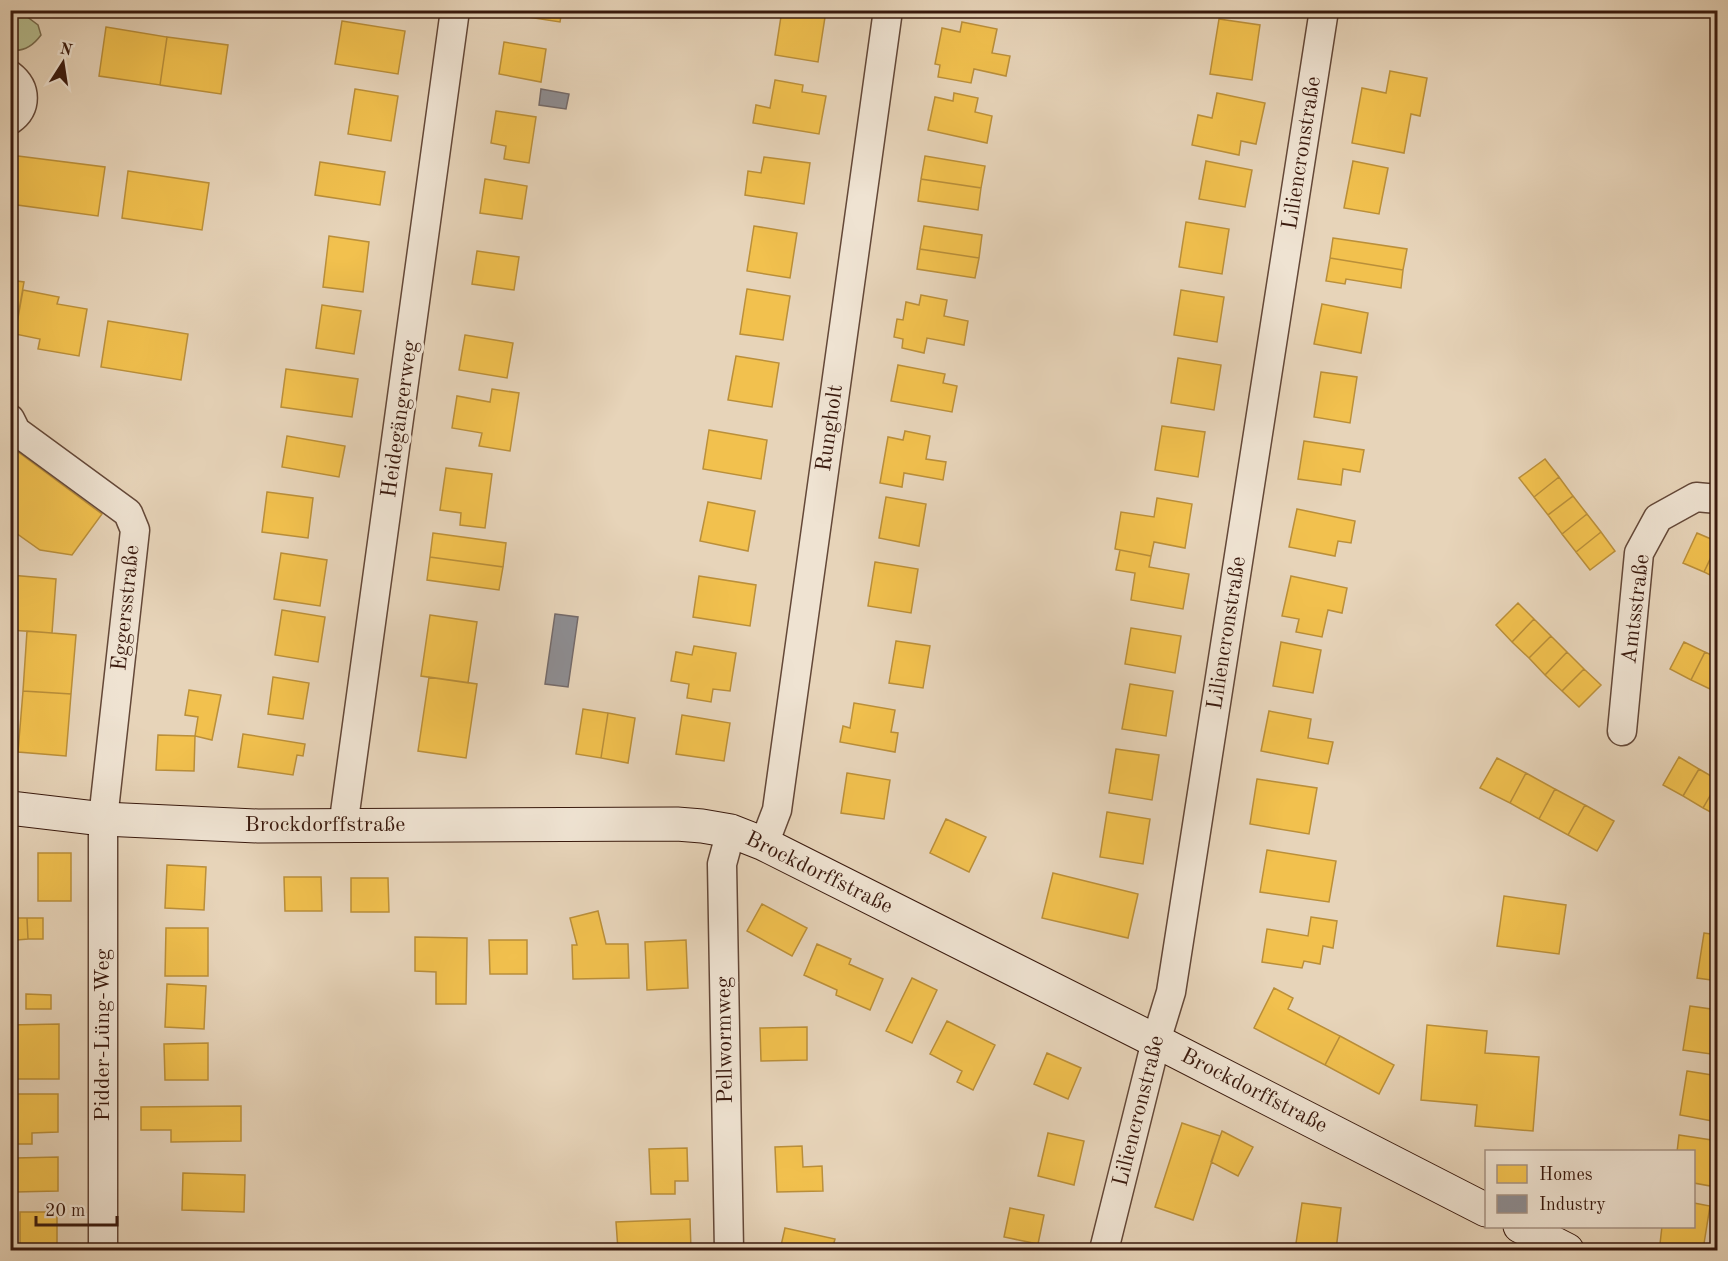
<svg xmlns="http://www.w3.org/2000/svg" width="1728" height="1261" font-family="'Old Standard TT',serif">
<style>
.green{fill:#b6bd8f;stroke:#786b4e;stroke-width:1.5}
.homes{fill:#f2c14e;stroke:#ba8f3a;stroke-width:1.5}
.industry{fill:#8d8d92;stroke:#746a6a;stroke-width:1.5}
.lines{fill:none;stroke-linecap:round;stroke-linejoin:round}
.street-casing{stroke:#644838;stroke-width:31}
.secondary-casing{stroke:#39190d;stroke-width:35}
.street{stroke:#efe3d2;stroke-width:28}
.secondary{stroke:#efe3d2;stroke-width:33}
.labels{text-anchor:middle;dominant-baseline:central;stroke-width:6;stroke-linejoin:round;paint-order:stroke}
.street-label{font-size:22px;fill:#39190d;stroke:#efe3d2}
</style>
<rect width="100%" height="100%" fill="#e7d4b9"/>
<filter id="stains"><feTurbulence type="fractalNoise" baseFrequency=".00333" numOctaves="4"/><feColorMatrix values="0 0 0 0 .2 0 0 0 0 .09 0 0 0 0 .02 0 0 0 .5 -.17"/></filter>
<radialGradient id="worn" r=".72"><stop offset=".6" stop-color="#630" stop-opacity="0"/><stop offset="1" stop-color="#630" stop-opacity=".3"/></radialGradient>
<path class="green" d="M 22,13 L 38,25 L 41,35 C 33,46 24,52 11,50 L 11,18 Z"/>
<path class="homes" d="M 509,10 L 562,10 L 560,22 L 508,14 Z
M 782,10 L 825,17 L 818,62 L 775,55 Z
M 1394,10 L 1429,10 L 1428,17 Z
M 1219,19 L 1260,25 L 1252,80 L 1210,74 Z
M 342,21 L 405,31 L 398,74 L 335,64 Z
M 962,22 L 997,29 L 992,53 L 1010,56 L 1006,76 L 974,69 L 971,83 L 938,77 L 940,65 L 935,64 L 942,28 L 960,32 Z
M 106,27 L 167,37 L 160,85 L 99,76 Z
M 167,37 L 228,45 L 221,94 L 160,85 Z
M 504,42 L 546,49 L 541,82 L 499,74 Z
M 1390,71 L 1427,78 L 1420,116 L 1411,114 L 1404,153 L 1352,143 L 1362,88 L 1386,93 Z
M 775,80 L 803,85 L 802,92 L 826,96 L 819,134 L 753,123 L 756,105 L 770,108 Z
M 355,89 L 398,96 L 391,141 L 348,134 Z
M 954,93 L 978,98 L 975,112 L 992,116 L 987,143 L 928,130 L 935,97 L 953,101 Z
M 1217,93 L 1265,103 L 1256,144 L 1241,141 L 1239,155 L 1192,145 L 1198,115 L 1212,118 Z
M 496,111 L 536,117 L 529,163 L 504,159 L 506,146 L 491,143 Z
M 10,155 L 105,167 L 98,216 L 10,204 Z
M 925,156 L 985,166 L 981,188 L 921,179 Z
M 764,157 L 810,163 L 804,204 L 745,195 L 748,171 L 761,173 Z
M 1206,161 L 1252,170 L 1245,207 L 1199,199 Z
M 1353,161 L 1388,168 L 1379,214 L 1344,208 Z
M 320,162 L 385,172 L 380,205 L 315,195 Z
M 128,171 L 209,183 L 202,230 L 122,218 Z
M 485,179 L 527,186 L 522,219 L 480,213 Z
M 921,179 L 981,188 L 978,210 L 918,201 Z
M 1186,222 L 1229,229 L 1222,274 L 1179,267 Z
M 754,226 L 797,233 L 790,278 L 747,271 Z
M 924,226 L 982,235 L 979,258 L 920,249 Z
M 329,236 L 369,242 L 363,292 L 323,287 Z
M 1333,238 L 1407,249 L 1403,270 L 1330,258 Z
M 920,249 L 979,258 L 975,278 L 917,269 Z
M 477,251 L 519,257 L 514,290 L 472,284 Z
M 1330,258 L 1403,270 L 1401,288 L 1346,279 L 1345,284 L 1326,281 Z
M 10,280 L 24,282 L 16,328 L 10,326 Z
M 747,289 L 790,296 L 783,340 L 740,334 Z
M 23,290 L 59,297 L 57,304 L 87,309 L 79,356 L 38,349 L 40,339 L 15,334 Z
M 1181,290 L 1224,297 L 1217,342 L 1174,335 Z
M 921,295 L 947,300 L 944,316 L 968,321 L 964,345 L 927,338 L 924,353 L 902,348 L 903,339 L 894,337 L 897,319 L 903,320 L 906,302 L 919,305 Z
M 1322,304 L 1368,313 L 1361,353 L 1314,344 Z
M 322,305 L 361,311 L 354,354 L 316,348 Z
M 108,321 L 188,334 L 181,380 L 101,367 Z
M 465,335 L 513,343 L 507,378 L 459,370 Z
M 736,356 L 779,363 L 772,407 L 728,400 Z
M 1178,358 L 1221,365 L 1214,410 L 1171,403 Z
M 898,365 L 945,374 L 943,383 L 957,386 L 952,412 L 891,401 Z
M 286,369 L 358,379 L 352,417 L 281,407 Z
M 1321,372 L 1357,377 L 1350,423 L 1314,417 Z
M 492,389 L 519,393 L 510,451 L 479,446 L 482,433 L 452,428 L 457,396 L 490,402 Z
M 1162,426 L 1205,432 L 1198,477 L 1155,470 Z
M 709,430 L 767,440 L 761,479 L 703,469 Z
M 905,431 L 930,436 L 926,459 L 946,462 L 943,480 L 904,473 L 902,487 L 880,483 L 888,437 L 903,440 Z
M 287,436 L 345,446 L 339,477 L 282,467 Z
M 1304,441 L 1364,450 L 1360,472 L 1343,469 L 1341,485 L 1298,479 Z
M 10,446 L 102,514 L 72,555 L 40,550 L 13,531 L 10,534 Z
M 1545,459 L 1559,477 L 1534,497 L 1519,478 Z
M 446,468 L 492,474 L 485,528 L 460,525 L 461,513 L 440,510 Z
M 1559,477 L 1573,496 L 1548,515 L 1534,497 Z
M 267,492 L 313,498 L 308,538 L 262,532 Z
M 1573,496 L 1587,514 L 1562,534 L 1548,515 Z
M 886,497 L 926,504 L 919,546 L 879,538 Z
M 1157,498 L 1192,504 L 1185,548 L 1154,542 L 1151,556 L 1115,549 L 1121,512 L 1154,517 Z
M 708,502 L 755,511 L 748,551 L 700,541 Z
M 1297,509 L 1355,521 L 1351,543 L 1338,541 L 1335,556 L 1289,547 Z
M 1587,514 L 1601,532 L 1576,552 L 1562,534 Z
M 1601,532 L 1615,551 L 1590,570 L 1576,552 Z
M 433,533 L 506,543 L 503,567 L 430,557 Z
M 1697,533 L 1718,542 L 1704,572 L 1683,563 Z
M 1718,543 L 1718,579 L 1704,572 Z
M 1120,550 L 1151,556 L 1149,567 L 1189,574 L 1183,609 L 1131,600 L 1135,573 L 1116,570 Z
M 281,553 L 327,560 L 320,606 L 274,599 Z
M 430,557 L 503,567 L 499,590 L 427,580 Z
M 875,562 L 918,569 L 911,613 L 868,606 Z
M 10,575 L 56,579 L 52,633 L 10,630 Z
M 699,576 L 756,585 L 750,626 L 693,617 Z
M 1291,576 L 1347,588 L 1342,613 L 1328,610 L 1322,637 L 1296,632 L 1299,619 L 1282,616 Z
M 1518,603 L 1534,619 L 1512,642 L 1496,625 Z
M 282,610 L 325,617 L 318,662 L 275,655 Z
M 430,615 L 477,622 L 468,683 L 421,676 Z
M 1534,619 L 1551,636 L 1529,658 L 1512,642 Z
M 1131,628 L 1181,636 L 1175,673 L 1125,664 Z
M 27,631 L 76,635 L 71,694 L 23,691 Z
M 1551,636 L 1567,652 L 1545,675 L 1529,658 Z
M 896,641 L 930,646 L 923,688 L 889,683 Z
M 1281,642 L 1321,650 L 1313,693 L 1273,686 Z
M 1684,642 L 1705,652 L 1691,680 L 1670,669 Z
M 694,646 L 736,653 L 730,691 L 713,689 L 711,702 L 687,698 L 689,684 L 671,681 L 676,652 L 692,655 Z
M 1567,652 L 1584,669 L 1562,691 L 1545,675 Z
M 1705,652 L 1718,658 L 1718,679 L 1712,690 L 1691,680 Z
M 1584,669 L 1601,685 L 1579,707 L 1562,691 Z
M 273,677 L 309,683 L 303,719 L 268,714 Z
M 429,677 L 477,684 L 466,758 L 418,751 Z
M 1130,684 L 1173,691 L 1166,736 L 1122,729 Z
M 189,690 L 221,695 L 212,740 L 195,736 L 198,717 L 185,715 Z
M 23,691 L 71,694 L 66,756 L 18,752 Z
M 854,703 L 895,710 L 891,732 L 898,733 L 895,752 L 840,742 L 843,726 L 850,728 Z
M 583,709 L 608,713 L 601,758 L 576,754 Z
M 1269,711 L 1311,719 L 1308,738 L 1333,742 L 1328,764 L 1261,751 Z
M 608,713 L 635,718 L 628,763 L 601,758 Z
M 682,715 L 730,723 L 724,761 L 676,754 Z
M 243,734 L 305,744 L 303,756 L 297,755 L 293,775 L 238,767 Z
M 158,735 L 195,736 L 194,771 L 156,770 Z
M 1116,749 L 1159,755 L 1152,800 L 1109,793 Z
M 1679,757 L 1699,769 L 1683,796 L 1663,785 Z
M 1497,758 L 1526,773 L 1510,803 L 1480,788 Z
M 1699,769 L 1718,780 L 1718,782 L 1703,808 L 1683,796 Z
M 847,773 L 890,780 L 884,819 L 841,813 Z
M 1526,773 L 1555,789 L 1539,819 L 1510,803 Z
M 1257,779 L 1317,788 L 1309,834 L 1250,824 Z
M 1718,782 L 1718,816 L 1703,808 Z
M 1555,789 L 1585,805 L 1568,835 L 1539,819 Z
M 1585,805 L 1614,821 L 1597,851 L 1568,835 Z
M 1107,812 L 1150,819 L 1143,864 L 1100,857 Z
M 946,819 L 986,837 L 969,872 L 930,853 Z
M 1267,850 L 1336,861 L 1329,902 L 1260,892 Z
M 38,853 L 71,853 L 71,901 L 38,901 Z
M 10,861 L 17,861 L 17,895 L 10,895 Z
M 167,865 L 206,867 L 204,910 L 165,908 Z
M 1053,873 L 1138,894 L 1128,938 L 1042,918 Z
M 284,877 L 321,877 L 322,911 L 285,911 Z
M 351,878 L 388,878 L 389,912 L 351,912 Z
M 1504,896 L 1566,905 L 1559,954 L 1497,946 Z
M 762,904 L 807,928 L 792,956 L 747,931 Z
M 598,911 L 606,944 L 628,944 L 629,978 L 573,979 L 572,945 L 577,945 L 570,918 Z
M 1311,917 L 1337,921 L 1333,948 L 1323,946 L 1320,964 L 1304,961 L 1302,968 L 1262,962 L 1267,929 L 1308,936 Z
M 10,918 L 27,918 L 28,939 L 17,940 L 17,931 L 10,931 Z
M 27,918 L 43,918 L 43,939 L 28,939 Z
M 166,928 L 208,928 L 208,976 L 165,976 Z
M 1704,933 L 1718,935 L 1718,981 L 1697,978 Z
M 415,937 L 467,938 L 466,1004 L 436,1004 L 436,972 L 415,971 Z
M 489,940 L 527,940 L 527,974 L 490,974 Z
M 686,940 L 688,988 L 647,990 L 645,942 Z
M 817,944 L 851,959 L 849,964 L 883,979 L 870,1010 L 836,995 L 837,990 L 804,975 Z
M 912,978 L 937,990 L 912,1043 L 886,1031 Z
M 167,984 L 206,986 L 204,1029 L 165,1027 Z
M 1274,988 L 1293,998 L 1288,1009 L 1340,1036 L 1325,1065 L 1254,1028 Z
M 26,994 L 51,995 L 51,1009 L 26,1009 Z
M 1690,1006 L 1718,1010 L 1718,1055 L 1683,1050 Z
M 947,1021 L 995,1045 L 973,1090 L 957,1082 L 962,1071 L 930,1054 Z
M 59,1024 L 59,1079 L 10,1079 L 10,1025 Z
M 1427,1025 L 1487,1031 L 1485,1053 L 1539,1057 L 1533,1131 L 1475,1126 L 1477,1105 L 1421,1100 Z
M 807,1027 L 807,1060 L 761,1061 L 760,1028 Z
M 1340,1036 L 1394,1065 L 1379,1094 L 1325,1065 Z
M 208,1043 L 208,1080 L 165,1080 L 164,1044 Z
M 1047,1053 L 1081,1068 L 1068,1099 L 1034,1084 Z
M 1687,1071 L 1718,1076 L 1718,1122 L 1680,1115 Z
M 13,1094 L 58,1094 L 58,1132 L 32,1133 L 32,1144 L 10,1144 L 10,1129 L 13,1129 Z
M 241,1106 L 241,1141 L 171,1142 L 171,1130 L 141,1130 L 141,1107 Z
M 1182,1123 L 1220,1136 L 1193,1220 L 1155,1207 Z
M 1222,1131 L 1253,1147 L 1238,1176 L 1211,1162 Z
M 1048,1133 L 1084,1141 L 1074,1185 L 1038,1176 Z
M 1679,1135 L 1718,1141 L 1718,1174 L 1716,1187 L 1694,1183 L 1694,1152 L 1677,1152 Z
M 802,1146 L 803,1167 L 822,1166 L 823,1191 L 777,1192 L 775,1147 Z
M 687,1148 L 688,1181 L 675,1181 L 675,1194 L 651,1194 L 649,1149 Z
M 58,1157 L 58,1191 L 15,1192 L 15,1158 Z
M 183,1173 L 245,1175 L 244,1212 L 182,1210 Z
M 1302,1203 L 1341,1208 L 1336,1250 L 1295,1250 Z
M 1694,1203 L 1710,1206 L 1703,1250 L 1660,1244 L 1662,1226 L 1694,1226 Z
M 1010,1208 L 1044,1215 L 1038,1244 L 1004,1237 Z
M 20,1212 L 57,1212 L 57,1250 L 20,1250 Z
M 690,1219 L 691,1250 L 618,1250 L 616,1222 Z
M 785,1228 L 835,1239 L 832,1250 L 780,1250 Z"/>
<path class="industry" d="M 541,89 L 569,94 L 566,109 L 539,105 Z
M 555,614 L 578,617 L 568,687 L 545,684 Z"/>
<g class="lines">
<g class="street-casing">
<path id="street" d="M 10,75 C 27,88 27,108 10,120
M 10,419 L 16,431 L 128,513 L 135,530 L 103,819 L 103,1250
M 1622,731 L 1639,553 L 1658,518 L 1696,497 L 1718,499
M 343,827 L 455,10
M 764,844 L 777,810 L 888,10
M 729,1250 L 722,864 L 731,831
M 1104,1250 L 1156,1041 L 1171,992 L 1324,10"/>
</g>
<g class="secondary-casing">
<path id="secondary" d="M 10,808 L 103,819 L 258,826 L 677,824 L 702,826 L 731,831 L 764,844 L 1156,1041 L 1486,1210
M 1520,1226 L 1567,1250"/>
</g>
<use href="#street" class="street"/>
<use href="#secondary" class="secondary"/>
</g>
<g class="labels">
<g class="street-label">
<text transform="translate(1302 153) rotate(-81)">Liliencronstraße</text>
<text transform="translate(400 419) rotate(-82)">Heidegängerweg</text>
<text transform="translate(830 428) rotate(-82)">Rungholt</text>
<text transform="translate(126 608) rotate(-84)">Eggersstraße</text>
<text transform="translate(1636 609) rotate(-83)">Amtsstraße</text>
<text transform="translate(1227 633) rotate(-81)">Liliencronstraße</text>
<text x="325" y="825">Brockdorffstraße</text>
<text transform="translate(819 873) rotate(26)">Brockdorffstraße</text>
<text transform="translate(103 1035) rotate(-90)">Pidder-Lüng-Weg</text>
<text transform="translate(725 1040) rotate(-91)">Pellwormweg</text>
<text transform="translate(1254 1091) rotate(27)">Brockdorffstraße</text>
<text transform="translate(1139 1111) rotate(-76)">Liliencronstraße</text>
</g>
</g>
<rect width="1728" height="1261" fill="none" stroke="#e7d4b9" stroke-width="36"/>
<rect x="12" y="12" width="1704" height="1237" fill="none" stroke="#39190d" stroke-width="3"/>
<rect x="18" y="18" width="1692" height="1225" fill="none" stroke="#39190d" stroke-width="1.5"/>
<rect x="1485" y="1150" width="210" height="78" fill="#efe3d2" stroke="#a69283" stroke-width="1.5"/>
<rect x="1497" y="1165" width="30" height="18" fill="#f2c14e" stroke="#a69283" stroke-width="1.5"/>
<text x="1539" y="1180" font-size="18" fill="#39190d">Homes</text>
<rect x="1497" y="1195" width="30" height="18" fill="#8d8d92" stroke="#a69283" stroke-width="1.5"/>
<text x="1539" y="1210" font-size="18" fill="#39190d">Industry</text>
<g transform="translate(63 63) rotate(12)" stroke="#efe3d2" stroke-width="4.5" paint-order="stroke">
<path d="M0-4.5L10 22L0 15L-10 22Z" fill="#39190d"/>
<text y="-9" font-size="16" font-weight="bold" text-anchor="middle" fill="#39190d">N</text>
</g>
<path d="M36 1216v9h81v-9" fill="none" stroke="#39190d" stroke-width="3"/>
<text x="45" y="1216" font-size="18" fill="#39190d" stroke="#efe3d2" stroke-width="4.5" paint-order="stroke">20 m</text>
<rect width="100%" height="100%" filter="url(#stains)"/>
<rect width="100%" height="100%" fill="url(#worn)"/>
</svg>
